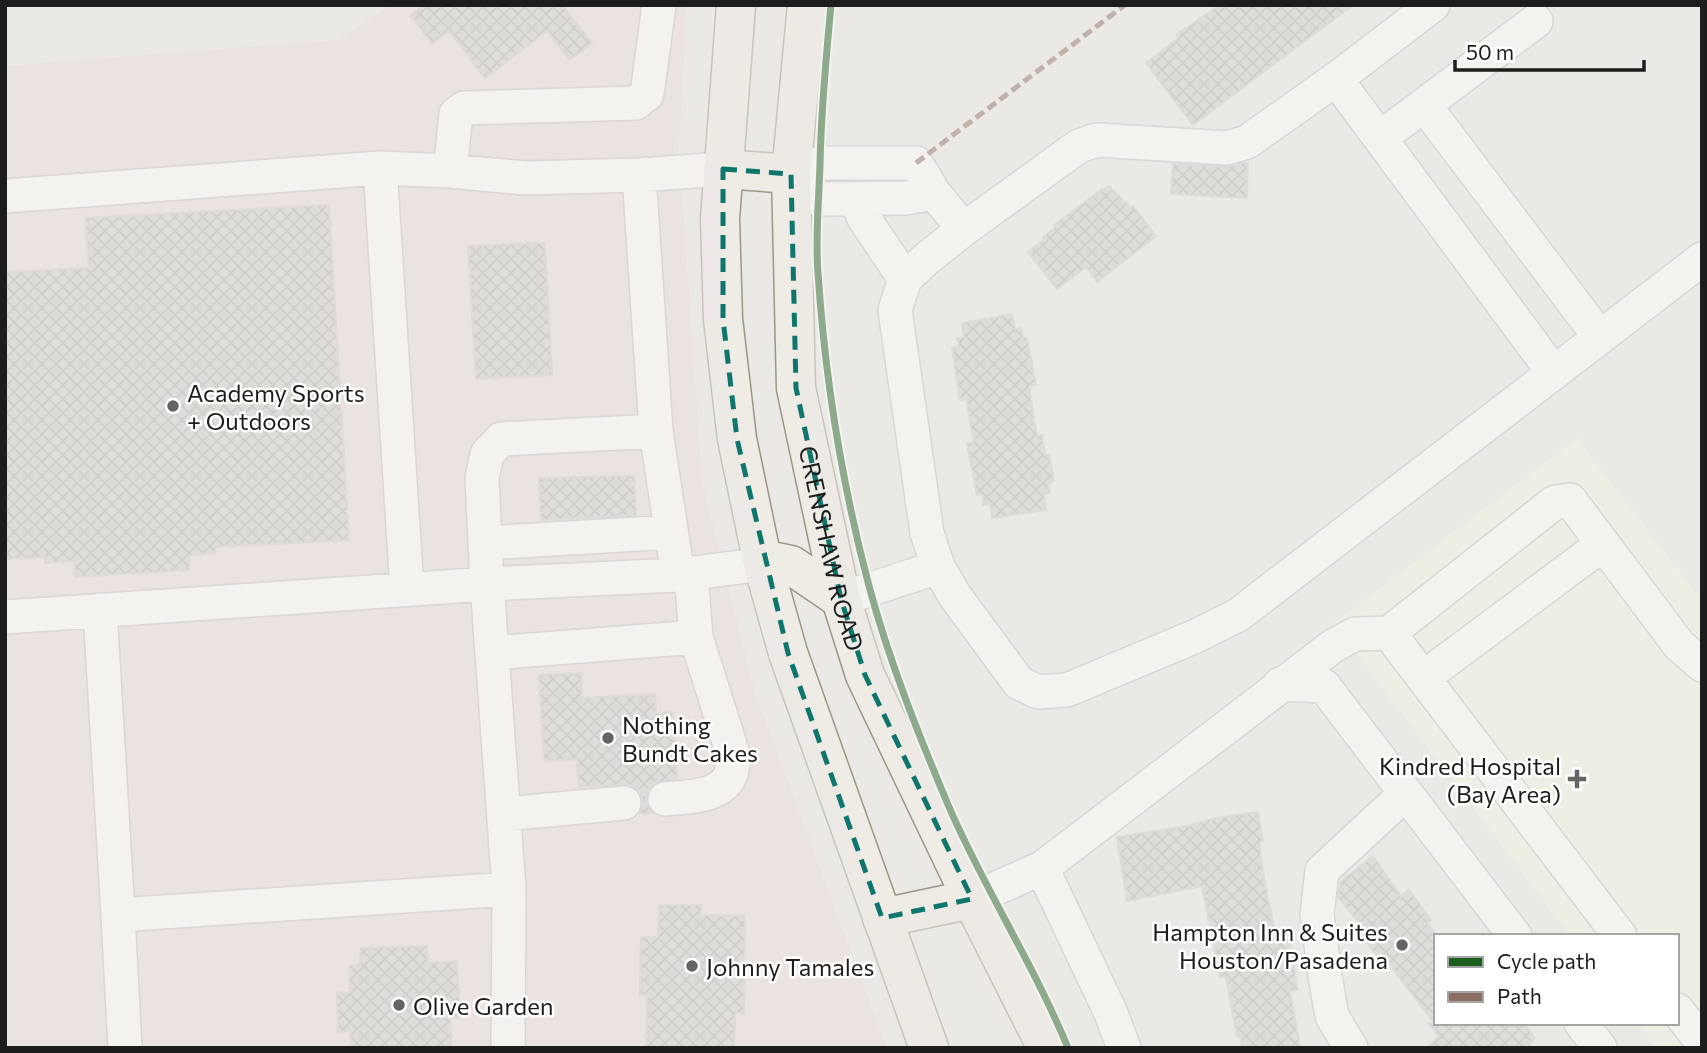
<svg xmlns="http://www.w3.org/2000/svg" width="1707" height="1053" font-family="Commissioner,sans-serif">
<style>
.commercial{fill:#e8dbd9}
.education{fill:#f4f3e2}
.building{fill:url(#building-cross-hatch);stroke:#cecbc8;stroke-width:2}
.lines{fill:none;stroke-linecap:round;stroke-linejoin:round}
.minor-casing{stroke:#c2c1c0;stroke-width:36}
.major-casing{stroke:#9f9685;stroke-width:41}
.minor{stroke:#fcfcfb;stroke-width:33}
.major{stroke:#efebe5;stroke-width:38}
.quiet{stroke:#8d6e63;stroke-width:5;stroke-dasharray:10 5;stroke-linecap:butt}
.cycleway-casing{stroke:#fff;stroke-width:11}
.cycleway{stroke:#1b5e20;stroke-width:7}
.marked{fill:none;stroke:#0f766e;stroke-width:5;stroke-dasharray:14 9;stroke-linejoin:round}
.poi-dot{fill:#656463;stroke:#fff;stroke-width:2.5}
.labels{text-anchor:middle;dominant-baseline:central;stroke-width:5;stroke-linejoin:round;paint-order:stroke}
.poi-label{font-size:24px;fill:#1d1d1d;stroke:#fff;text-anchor:start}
.street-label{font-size:24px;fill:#1d1d1d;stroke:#fff}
</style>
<defs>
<pattern id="building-cross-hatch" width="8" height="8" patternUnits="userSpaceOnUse" patternTransform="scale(1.75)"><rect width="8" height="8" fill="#d0cecb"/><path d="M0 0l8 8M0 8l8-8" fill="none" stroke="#b2b0ae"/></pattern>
</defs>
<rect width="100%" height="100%" fill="#ebe9e6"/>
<path class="commercial" d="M 390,5 L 687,5 L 679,148 L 702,481 L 754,689 L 887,1048 L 5,1048 L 5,66 L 340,40 Z"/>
<path class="education" d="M 1577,438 L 1702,600 L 1702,1048 L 1655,1048 L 1636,1023 L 1677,1023 L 1677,936 L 1570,936 L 1333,623 Z"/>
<path class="building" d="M 424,5 L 562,5 L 592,43 L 570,60 L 547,31 L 485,78 L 449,31 L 432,44 L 411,16 Z
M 1220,5 L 1353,5 L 1193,125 L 1146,63 L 1177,39 L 1177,34 Z
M 1244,163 L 1248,163 L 1247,198 L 1171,194 L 1173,164 L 1226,167 Z
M 1109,186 L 1130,207 L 1133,206 L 1156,236 L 1097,282 L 1086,267 L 1057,289 L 1028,252 L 1045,239 L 1043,237 L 1055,228 L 1054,225 L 1102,189 L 1103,191 Z
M 329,205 L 349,540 L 215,547 L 216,553 L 189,555 L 189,570 L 75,577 L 74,561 L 45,563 L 45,557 L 5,559 L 5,272 L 89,268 L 85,218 Z
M 545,243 L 552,375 L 476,379 L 468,246 Z
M 1012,314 L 1015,329 L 1021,328 L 1023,338 L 1027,338 L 1036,385 L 1030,386 L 1030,395 L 1037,436 L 1042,435 L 1045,455 L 1049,454 L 1054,481 L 1049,484 L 1050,493 L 1044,494 L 1046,510 L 992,518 L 990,504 L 983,505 L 982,494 L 977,495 L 967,444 L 974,442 L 966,399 L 960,400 L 952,348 L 959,347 L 957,338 L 964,337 L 962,323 Z
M 634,476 L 636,515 L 541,520 L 539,478 Z
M 581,673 L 582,698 L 655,694 L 656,713 L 673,712 L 677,779 L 655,783 L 648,790 L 646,801 L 653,813 L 640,814 L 643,801 L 639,791 L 631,785 L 579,786 L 577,759 L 544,761 L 539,675 Z
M 1258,812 L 1263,841 L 1259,842 L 1264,879 L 1274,927 L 1278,942 L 1289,939 L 1298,990 L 1290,991 L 1300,1048 L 1242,1048 L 1240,1036 L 1237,1037 L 1226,977 L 1220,977 L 1202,886 L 1127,901 L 1117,837 L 1187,826 L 1216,818 Z
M 1373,856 L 1401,896 L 1409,890 L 1431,920 L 1427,923 L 1436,934 L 1436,1023 L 1524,1023 L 1535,1038 L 1527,1048 L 1426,1048 L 1439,1036 L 1428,1023 L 1434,1023 L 1382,955 L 1379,958 L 1357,930 L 1362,926 L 1338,897 L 1340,882 Z
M 659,905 L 701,905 L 701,915 L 745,916 L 744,1013 L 735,1013 L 734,1048 L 646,1048 L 647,995 L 640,995 L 641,937 L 658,937 Z
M 427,946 L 428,963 L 457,961 L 460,1017 L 450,1018 L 452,1048 L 351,1048 L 350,1031 L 338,1032 L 337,993 L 350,992 L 349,966 L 360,964 L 361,948 Z"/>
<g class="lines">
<g class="minor-casing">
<path id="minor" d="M 1433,5 L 1336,79 L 1247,142 L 1227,148 L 1097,140 L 1079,146 L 964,229 L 925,260 L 905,279 L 895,310 L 927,533 L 938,567 L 955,596 L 1019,683 L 1038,692 L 1067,690 L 1196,636 L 1238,615 L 1702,259
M 1336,79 L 1554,373
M 1425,106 L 1599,336
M 1380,138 L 1536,21
M 380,168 L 407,589
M 450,171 L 456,114 L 464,108 L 636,103 L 647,94 L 659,5
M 639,175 L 656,431 L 678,575
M 934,193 L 906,198 L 818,199 L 791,174 L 820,163 L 916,163 L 934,193 L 964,229
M 5,196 L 380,168 L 450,171 L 525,178 L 639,175 L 723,169
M 856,200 L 865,220 L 905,279
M 485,543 L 671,532
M 841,599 L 938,567
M 100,610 L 118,915 L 509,889
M 5,617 L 487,584 L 678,575 L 763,564
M 1389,633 L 1555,502 L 1570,500 L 1679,645 L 1702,665
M 492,653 L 696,637
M 1423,678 L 1603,544
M 1280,684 L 1324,686 L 1515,936
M 665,799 C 698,796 739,797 732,751 L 696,637 L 691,574
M 504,814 L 624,803
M 1042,868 L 1110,1011 L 1124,1048
M 972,899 L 1042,868 L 1333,646 L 1355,634 L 1389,633 L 1620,936
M 118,915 L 125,1048
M 1677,1010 L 1702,1042
M 1581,1023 L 1600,1048
M 508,1048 L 509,889 L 487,584 L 482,478 L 487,454 L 501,439 L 656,431
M 1351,1048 L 1332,1016 L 1325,976 L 1317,914 L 1322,871 L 1406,793"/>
</g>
<g class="major-casing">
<g id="major">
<path d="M 736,5 L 720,219 L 723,319 L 737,439 L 763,564 L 788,653 L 929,1048"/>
<path id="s1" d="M 807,5 L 791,174 L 796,388 L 841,599 L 865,675 L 972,899 L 1047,1048"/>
<path d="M 723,169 L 791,174"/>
<path d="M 763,564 L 777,562 L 791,565 L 841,599"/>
<path d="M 882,918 L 972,899"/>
</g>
</g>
<use href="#minor" class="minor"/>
<use href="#major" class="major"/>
<path class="quiet" d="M 916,163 L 1125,5"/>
<g class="cycleway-casing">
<path id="cycleway" d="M 831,5 C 826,58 821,110 820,164 C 819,200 815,237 818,273 C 825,378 842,484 869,586 C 889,661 919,736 949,807 C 985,890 1034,965 1068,1048"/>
</g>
<use href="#cycleway" class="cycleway"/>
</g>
<path d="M0 0H1707V1053H0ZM 723,169 L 791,174 L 796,388 L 841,599 L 865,675 L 972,899 L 882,918 L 788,653 L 737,439 L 723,319 Z" fill="#ebe9e6" fill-opacity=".55" fill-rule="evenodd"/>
<path class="marked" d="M 723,169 L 791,174 L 796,388 L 841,599 L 865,675 L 972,899 L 882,918 L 788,653 L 737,439 L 723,319 Z"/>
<g class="poi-dot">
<circle cx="173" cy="406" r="7"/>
<circle cx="608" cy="738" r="7"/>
<path d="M1573.5 768.5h7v7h7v7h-7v7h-7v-7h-7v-7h7z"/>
<circle cx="1402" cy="945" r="7"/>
<circle cx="692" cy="966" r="7"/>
<circle cx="399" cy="1005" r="7"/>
</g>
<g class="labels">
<g class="poi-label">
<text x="187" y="392">Academy Sports<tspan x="187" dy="28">+ Outdoors</tspan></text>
<text x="622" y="724">Nothing<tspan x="622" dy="28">Bundt Cakes</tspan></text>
<text x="1561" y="765" text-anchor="end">Kindred Hospital<tspan x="1561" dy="28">(Bay Area)</tspan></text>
<text x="1388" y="931" text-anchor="end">Hampton Inn &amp; Suites<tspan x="1388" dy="28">Houston/Pasadena</tspan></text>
<text x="706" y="966">Johnny Tamales</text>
<text x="413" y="1005">Olive Garden</text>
</g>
<g class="street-label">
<text stroke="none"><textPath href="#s1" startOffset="548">CRENSHAW ROAD</textPath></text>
</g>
</g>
<rect width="1707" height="1053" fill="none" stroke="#1d1d1d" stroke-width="14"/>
<rect x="1434" y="934" width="245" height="91" fill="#ffffff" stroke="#a5a5a5" stroke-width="2"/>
<rect x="1448" y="957" width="35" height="10" fill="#1b5e20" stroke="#a5a5a5" stroke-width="2"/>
<text x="1497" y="969" font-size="21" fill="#1d1d1d">Cycle path</text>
<rect x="1448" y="992" width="35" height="10" fill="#8d6e63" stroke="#a5a5a5" stroke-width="2"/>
<text x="1497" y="1004" font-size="21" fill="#1d1d1d">Path</text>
<path d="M1455 60v10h189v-10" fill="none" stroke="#1d1d1d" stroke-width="3.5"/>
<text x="1466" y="60" font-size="21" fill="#1d1d1d" stroke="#ffffff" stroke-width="5" paint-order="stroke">50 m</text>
</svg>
